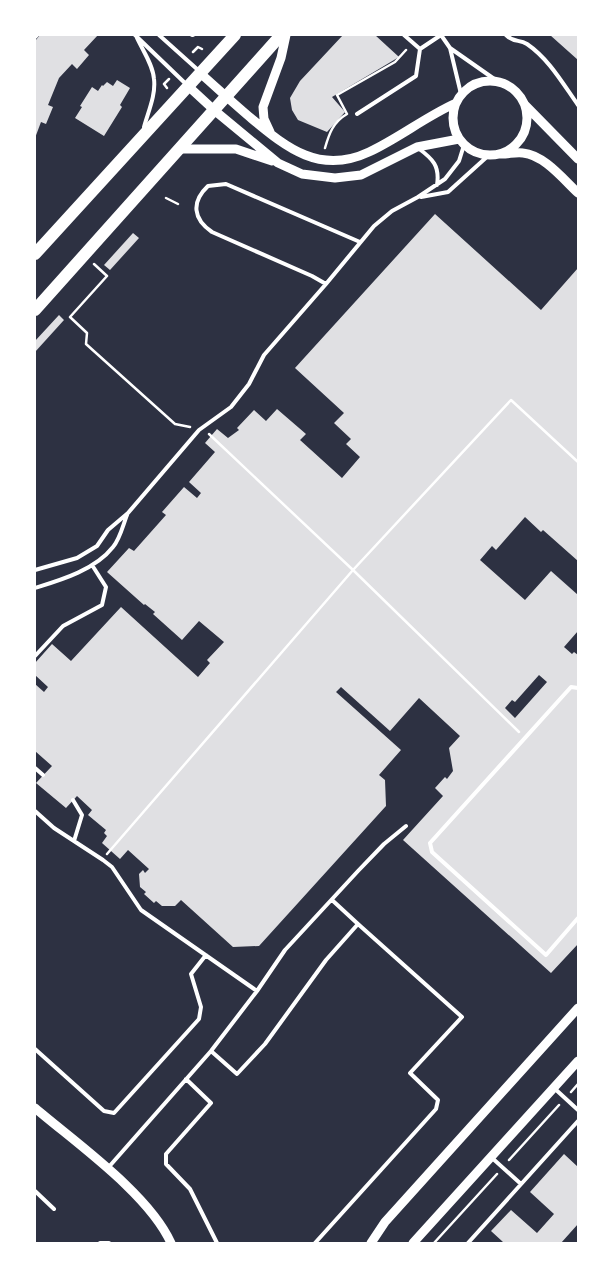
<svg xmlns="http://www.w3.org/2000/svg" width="613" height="1278" font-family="Jost,sans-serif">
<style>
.building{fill:#e0e0e3;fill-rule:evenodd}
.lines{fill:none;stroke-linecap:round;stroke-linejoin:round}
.path{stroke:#fff;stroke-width:2.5}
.service{stroke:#fff;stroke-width:4}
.tertiary{stroke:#fff;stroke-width:9}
.primary{stroke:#fff;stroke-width:12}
</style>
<rect width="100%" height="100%" fill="#2d3142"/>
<path class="building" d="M 40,35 L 98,35 L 84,50 L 89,55 L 77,69 L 72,64 L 59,78 L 48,105 L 53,107 L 46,124 L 41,122 L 35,138 L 35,41 Z
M 343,35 L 375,35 L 399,57 L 332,97 L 345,112 L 327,132 L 298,120 L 292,110 L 290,98 L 300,81 Z
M 550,35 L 578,35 L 578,60 Z
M 117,80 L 130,88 L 120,105 L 122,107 L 104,136 L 75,118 L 82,107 L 80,106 L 92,87 L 98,91 L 102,85 L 103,86 L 107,82 L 113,86 Z
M 435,214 L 541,310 L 578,268 L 578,561 L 543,530 L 541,532 L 525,517 L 496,550 L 492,546 L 480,560 L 525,600 L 551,571 L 578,595 L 578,631 L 564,647 L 572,654 L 574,652 L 578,655 L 578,944 L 551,973 L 403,840 L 443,796 L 435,788 L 445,777 L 447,779 L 453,771 L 449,748 L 460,736 L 419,698 L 390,731 L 341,687 L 336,692 L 401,750 L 379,775 L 385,780 L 386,806 L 259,946 L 233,947 L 181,900 L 175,906 L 162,906 L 156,901 L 154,903 L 144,894 L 146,892 L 140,887 L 139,874 L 143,870 L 145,873 L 149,869 L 128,850 L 120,859 L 102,843 L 107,836 L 104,833 L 106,830 L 88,815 L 92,810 L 77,796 L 66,808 L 36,783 L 52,766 L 35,751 L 35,684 L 44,692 L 48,687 L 35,675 L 35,663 L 52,644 L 71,661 L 121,607 L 198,677 L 210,663 L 207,660 L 224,642 L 199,621 L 182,640 L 153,614 L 155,612 L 145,604 L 144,605 L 107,572 L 129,548 L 134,551 L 166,515 L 162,512 L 184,487 L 197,498 L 201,493 L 189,482 L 215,452 L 205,443 L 217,429 L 228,438 L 239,430 L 237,428 L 254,410 L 266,421 L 277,409 L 306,434 L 300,440 L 342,478 L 360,457 L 346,444 L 351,439 L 334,423 L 344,413 L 295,368 ZM 539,675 L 547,682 L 515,718 L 505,708 L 512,700 L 515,702 Z
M 133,233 L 139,238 L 110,270 L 104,265 Z
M 59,315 L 64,320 L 35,352 L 35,341 Z
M 564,1154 L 578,1167 L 578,1224 L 561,1243 L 502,1243 L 503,1242 L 491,1231 L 511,1210 L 537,1233 L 554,1214 L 530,1192 Z"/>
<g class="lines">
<path class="path" d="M 193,52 L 198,47 L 202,49
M 167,88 L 164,84 L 169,79
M 325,148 C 329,134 333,122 347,114 L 337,95 L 395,62 L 406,50
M 166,198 L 178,204
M 94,264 L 107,276 L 70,317 L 87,333 L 86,344 L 175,424 L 190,427
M 209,434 L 353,570 L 519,732
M 107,854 L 353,570 L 511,400 L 578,462
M 571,1092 L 578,1084
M 509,1160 L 559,1105
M 434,1243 L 497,1174"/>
<path class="service" d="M 135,35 L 187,85
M 159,35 L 198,70
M 192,35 L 193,35
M 404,35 L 420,49
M 441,35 L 450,48 L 461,94
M 506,35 C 514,43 519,39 527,44 C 549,59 563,84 578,105
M 35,37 L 37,35
M 137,38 C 143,51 153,65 154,79 C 156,95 148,112 144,127
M 450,48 L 500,83
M 357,114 L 416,76 L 420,49 L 441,35
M 418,148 C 433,159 440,166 437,185
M 421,197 L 448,192 L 489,155
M 326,284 L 312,276 L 212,232 C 193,219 191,202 208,186 L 226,184 L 360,242
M 35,570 L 77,558 L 97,546 L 108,530 L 128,513 L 199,430 L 231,407 L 249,384 L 264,355 L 326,284 L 374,226 L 392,211 L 418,197 L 445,179 L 459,161 L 464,145
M 35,588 C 61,580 95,570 113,547 C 120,539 123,525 127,515
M 35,656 L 63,626 L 102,605 L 106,587 L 92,565
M 578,688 L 571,687 L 430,843 L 432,852 L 546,955 L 578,918
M 35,768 L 43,775
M 73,800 L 82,815 L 74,841
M 35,811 L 54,828 L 103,860 L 112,867 L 141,910 L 257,991
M 332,900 L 358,924
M 35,1049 L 104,1111 L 114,1113 L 199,1019 L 201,1007 L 191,974 L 206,955
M 211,1051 L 237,1074 L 265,1044 L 326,960 L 358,924 L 462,1017 L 410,1073 L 438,1100 L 436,1109 L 315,1243
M 186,1079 L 211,1103 L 166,1154 L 166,1164 L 190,1189 L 217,1243
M 554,1088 L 578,1110
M 491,1157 L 521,1184
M 107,1169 L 211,1051 L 257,991 L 285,950 L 358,871 L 384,844 L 406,826
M 35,1191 L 54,1209
M 100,1243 L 109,1243
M 468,1243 L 578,1121"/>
<path class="tertiary" d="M 200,73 C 217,88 234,104 252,119 C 287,148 320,175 369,152 C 399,138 425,117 456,103
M453 118a37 37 0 1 1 74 0a37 37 0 1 1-74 0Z
M 188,86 L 214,110 L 278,163 L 302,174 L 335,178 L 361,175 L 417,147 L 459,139
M 525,105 L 578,159
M 270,132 L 264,119 L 263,107 L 281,58 L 286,35
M 180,149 L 236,149 L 272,161
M 502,154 C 509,154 516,152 523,153 C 544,155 563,179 578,193
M 35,1108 C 76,1143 149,1194 171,1243
M 371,1243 L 385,1222 L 578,1008
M 413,1243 L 578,1061"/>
<path class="primary" d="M 35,254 L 235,35
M 35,310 L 281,35"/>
</g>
<rect width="613" height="1278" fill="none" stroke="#ffffff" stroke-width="72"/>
</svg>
